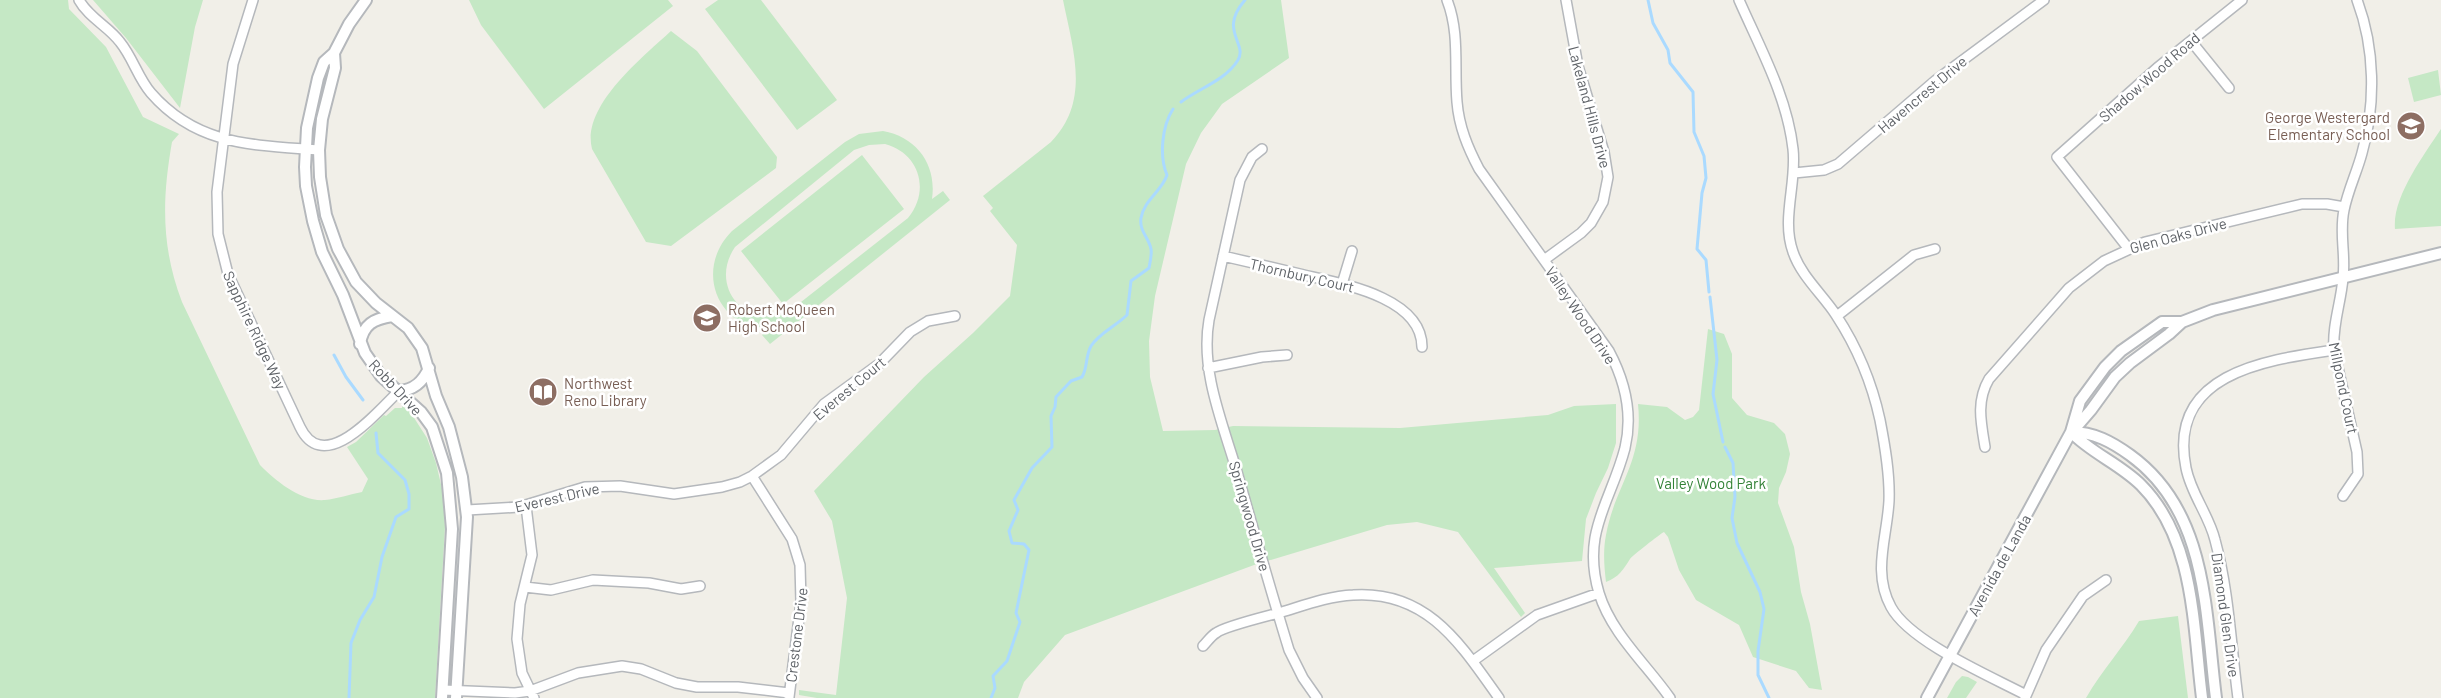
<svg xmlns="http://www.w3.org/2000/svg" width="2441" height="698" font-family="Barlow,sans-serif">
<style>
.green{fill:#c5e8c5;fill-rule:evenodd}
.lines{fill:none;stroke-linecap:round;stroke-linejoin:round}
.stream{stroke:#aadaff;stroke-width:3}
.minor-casing{stroke:#b5b8bc;stroke-width:12}
.tertiary-casing{stroke:#b5b8bc;stroke-width:14}
.minor{stroke:#fff;stroke-width:9}
.tertiary{stroke:#fff;stroke-width:10}
.labels{text-anchor:middle;dominant-baseline:central;stroke-width:5;stroke-linejoin:round;paint-order:stroke}
.street-label{font-size:15px;fill:#5f6368;stroke:#fff}
.education-label{font-size:15px;fill:#785e54;stroke:#fff;text-anchor:start}
.park-label{font-size:15px;fill:#348238;stroke:#fff}
</style>
<rect width="100%" height="100%" fill="#f1efe8"/>
<path class="green" d="M 0,0 L 68,0 L 69,9 L 106,47 L 143,117 L 179,134 L 172,142 C 162,199 161,247 182,302 L 260,465 C 276,481 301,502 325,500 C 337,499 350,494 362,492 L 368,479 L 347,447 L 356,442 L 384,415 L 386,416 L 395,408 L 402,408 L 402,406 L 409,410 L 427,438 L 436,463 L 443,493 L 445,527 L 435,698 L 0,698 Z
M 93,0 L 203,0 L 195,27 L 180,108 L 126,38 Z
M 469,0 L 668,0 L 673,6 L 544,109 L 481,25 Z
M 718,0 L 761,0 L 837,100 L 797,130 L 705,9 Z
M 1063,0 L 1281,0 L 1289,58 L 1222,104 L 1201,133 L 1186,164 L 1155,296 L 1149,341 L 1150,377 L 1163,431 L 1215,430 L 1233,426 L 1400,428 L 1548,415 L 1574,406 L 1616,404 L 1616,443 L 1608,468 L 1596,493 L 1586,519 L 1582,561 L 1494,568 L 1525,613 L 1521,617 L 1458,532 L 1417,522 L 1387,525 L 1254,565 L 1065,635 L 1024,682 L 1018,698 L 817,698 L 799,695 L 799,690 L 836,695 L 847,598 L 832,521 L 814,491 L 924,377 L 973,333 L 1010,296 L 1017,245 L 990,211 L 993,208 L 983,196 L 1051,142 C 1091,101 1073,50 1063,0 Z
M 671,31 L 697,51 L 777,157 L 776,168 L 671,246 L 646,242 L 592,149 C 581,106 643,57 671,31 Z
M 2438,70 L 2441,95 L 2414,102 L 2408,78 Z
M 2441,129 L 2441,226 L 2395,229 C 2392,197 2424,155 2441,129 Z
M 883,131 C 917,137 937,165 932,199 L 943,191 L 950,200 L 770,344 L 762,335 L 768,330 C 715,326 695,268 732,231 L 845,142 L 859,134 ZM 885,144 C 919,153 931,190 908,218 L 787,313 C 743,329 709,285 735,247 L 854,150 L 869,145 Z
M 862,155 L 904,209 L 783,304 L 741,251 Z
M 1708,329 L 1724,334 L 1732,354 L 1732,398 L 1747,415 L 1774,423 L 1785,434 L 1790,454 L 1786,472 L 1779,488 L 1778,503 L 1794,547 L 1801,592 L 1810,624 L 1822,690 L 1809,688 L 1796,671 L 1753,657 L 1739,625 L 1696,600 L 1679,570 L 1668,537 L 1664,532 C 1660,534 1632,556 1630,559 C 1623,570 1619,577 1606,582 C 1604,566 1603,550 1606,535 C 1615,485 1644,462 1638,404 L 1667,407 L 1685,420 L 1693,417 L 1699,410 Z
M 2178,616 L 2188,698 L 2086,698 C 2102,670 2123,648 2139,621 Z
M 1962,676 L 1968,677 L 1977,682 L 1966,698 L 1947,698 L 1956,682 Z"/>
<g class="lines">
<path class="stream" d="M 1648,0 L 1653,23 L 1668,50 L 1670,63 L 1693,92 L 1694,132 L 1704,156 L 1706,178 L 1702,193 L 1697,249 L 1706,260 L 1709,292
M 1181,102 C 1199,88 1225,81 1238,60 C 1248,43 1218,31 1245,0
M 1710,297 L 1717,360 L 1713,394 L 1723,442
M 334,355 L 346,377 L 363,400
M 1725,447 L 1733,463 L 1735,497 L 1732,518 L 1737,543 L 1760,592 L 1764,609 L 1758,651 L 1758,675 L 1769,698
M 349,698 L 351,643 L 360,620 L 374,597 L 382,557 L 396,517 L 409,509 L 409,494 L 405,480 L 378,453 L 376,433
M 991,698 L 995,688 L 993,676 L 1007,661 L 1020,622 L 1016,613 L 1029,550 L 1024,544 L 1012,543 L 1009,531 L 1018,510 L 1014,500 L 1032,468 L 1052,447 L 1051,416 L 1055,407 L 1056,397 L 1071,381 L 1082,377 C 1088,367 1085,357 1091,346 C 1099,333 1116,326 1127,315 L 1131,281 L 1149,268 C 1150,262 1152,255 1151,249 C 1149,238 1139,231 1141,218 C 1144,200 1162,191 1167,175 C 1159,156 1162,126 1173,109"/>
<g class="minor-casing">
<path id="minor" d="M 79,0 C 89,18 108,26 120,42 C 133,58 138,78 151,93 C 197,146 254,145 319,150
M 253,0 L 233,64 L 217,192 L 218,234 L 228,274 L 300,427 C 324,477 377,412 399,391
M 1447,0 C 1460,33 1454,68 1457,102 C 1459,127 1468,148 1479,169 L 1609,351 C 1625,381 1633,414 1625,448 C 1611,502 1581,532 1599,593 C 1611,633 1647,665 1670,698
M 1739,0 C 1760,48 1787,96 1793,149 C 1797,183 1781,219 1793,252 C 1801,276 1823,295 1836,315 C 1857,347 1872,383 1880,420 C 1885,446 1890,474 1889,501 C 1887,538 1872,572 1891,607 C 1910,642 1990,676 2026,695
M 2191,41 L 2229,88
M 1262,149 L 1252,157 L 1240,180 L 1209,320 C 1200,371 1223,424 1237,472 C 1254,532 1271,591 1289,650 L 1303,678 L 1317,698
M 1794,173 L 1824,170 L 1838,164 L 1936,80 L 2044,0
M 2128,248 L 2057,157 L 2157,68 L 2242,0
M 1223,256 C 1249,262 1275,268 1300,274 C 1338,283 1422,296 1422,347
M 1544,260 L 1581,233 L 1591,223 L 1603,202 L 1608,177 L 1604,152 L 1578,66 L 1566,0
M 1342,284 L 1352,251
M 1837,316 L 1914,255 L 1935,249
M 1208,368 L 1262,357 L 1287,355
M 1985,447 C 1981,423 1976,401 1989,379 L 2069,288 L 2104,261 L 2145,242 L 2302,204 L 2327,204 L 2344,207
M 752,476 L 792,539 L 800,565 L 801,602 L 789,697
M 2343,496 L 2358,474 L 2357,452 L 2334,350 C 2332,325 2341,303 2343,278 C 2346,255 2339,233 2344,210 C 2348,190 2357,172 2362,153 C 2376,104 2375,48 2357,0
M 526,506 L 532,555 L 520,604 L 517,639 L 522,673 L 534,698
M 467,510 L 519,507 L 585,487 L 620,486 L 674,494 L 722,487 L 740,482 L 752,476 L 781,455 L 824,404 L 879,364 L 910,332 L 928,321 L 955,316
M 525,587 L 551,590 L 593,580 L 649,583 L 681,589 L 700,586
M 1203,646 C 1207,642 1211,636 1216,633 C 1225,626 1268,616 1282,612 C 1305,605 1329,596 1353,595 C 1428,590 1461,645 1499,698
M 1473,661 L 1537,615 L 1599,593
M 443,690 L 515,693 L 530,691 L 578,673 L 622,666 L 641,669 L 676,683 L 697,687 L 738,687 L 789,693
M 2025,698 L 2046,650 L 2083,596 L 2106,580
M 2238,698 C 2231,646 2229,591 2215,540 C 2209,515 2191,494 2186,468 C 2167,373 2266,360 2334,350"/>
</g>
<g class="tertiary-casing">
<path id="tertiary" d="M 366,0 L 349,24 L 334,53 L 324,62 L 318,78 L 307,128 L 305,167 L 306,186 L 313,221 L 322,252 L 343,295 L 365,353 L 381,376 L 421,412 L 432,427 L 447,473 L 452,529 L 442,698
M 334,53 L 335,68 L 322,119 L 319,150 L 320,177 L 326,215 L 338,249 L 356,282 L 376,303 L 408,328 L 422,348 L 436,396 L 449,427 L 462,477 L 467,517 L 456,698
M 360,344 C 363,324 374,319 392,316
M 399,391 C 414,390 423,382 429,368
M 2071,432 C 2094,432 2112,442 2130,455 C 2208,511 2205,611 2216,698
M 2071,432 C 2091,453 2120,464 2141,485 C 2195,539 2193,627 2202,698
M 2072,432 L 2091,410 L 2115,377 L 2130,363 L 2169,334 L 2182,322 L 2213,310 L 2441,253
M 1927,698 L 2071,432 L 2080,401 L 2105,367 L 2121,351 L 2162,322 L 2182,322"/>
</g>
<use href="#minor" class="minor"/>
<use href="#tertiary" class="tertiary"/>
</g>
<defs>
<g id="school-disc" transform="scale(1.5)"><circle r="9.5" fill="#8d6e63" stroke="#fff"/><path d="M0-5L7-2L0 1L-7-2ZM-4 1L0 2.5L4 1V4Q0 6-4 4Z" fill="#fff"/></g>
<g id="library-disc" transform="scale(1.5)"><circle r="9.5" fill="#8d6e63" stroke="#fff"/><path d="M-6-4Q-3-5.5-.7-3.5V5Q-3 3-6 4ZM6-4Q3-5.5 .7-3.5V5Q3 3 6 4Z" fill="#fff"/></g>
</defs>
<g fill-rule="evenodd">
<use href="#school-disc" x="2411" y="126"/>
<use href="#school-disc" x="707" y="318"/>
<use href="#library-disc" x="543" y="392"/>
</g>
<g class="labels">
<g class="street-label">
<text transform="translate(2149 77) rotate(-41)">Shadow Wood Road</text>
<text transform="translate(1922 94) rotate(-40)">Havencrest Drive</text>
<text transform="translate(1590 107) rotate(75)">Lakeland Hills Drive</text>
<text transform="translate(2178 235) rotate(-15)">Glen Oaks Drive</text>
<text transform="translate(1302 275) rotate(13)">Thornbury Court</text>
<text transform="translate(1581 315) rotate(56)">Valley Wood Drive</text>
<text transform="translate(255 330) rotate(65)">Sapphire Ridge Way</text>
<text transform="translate(396 387) rotate(47)">Robb Drive</text>
<text transform="translate(849 388) rotate(-40)">Everest Court</text>
<text transform="translate(2344 388) rotate(78)">Millpond Court</text>
<text transform="translate(557 497) rotate(-13)">Everest Drive</text>
<text transform="translate(1250 516) rotate(74)">Springwood Drive</text>
<text transform="translate(1999 565) rotate(-61)">Avenida de Landa</text>
<text transform="translate(2226 615) rotate(82)">Diamond Glen Drive</text>
<text transform="translate(796 635) rotate(-83)">Crestone Drive</text>
</g>
<g class="education-label">
<text x="2390" y="117" text-anchor="end">George Westergard<tspan x="2390" dy="17">Elementary School</tspan></text>
<text x="728" y="309">Robert McQueen<tspan x="728" dy="17">High School</tspan></text>
<text x="564" y="383">Northwest<tspan x="564" dy="17">Reno Library</tspan></text>
</g>
<g class="park-label">
<text x="1711" y="483">Valley Wood Park</text>
</g>
</g>
</svg>
